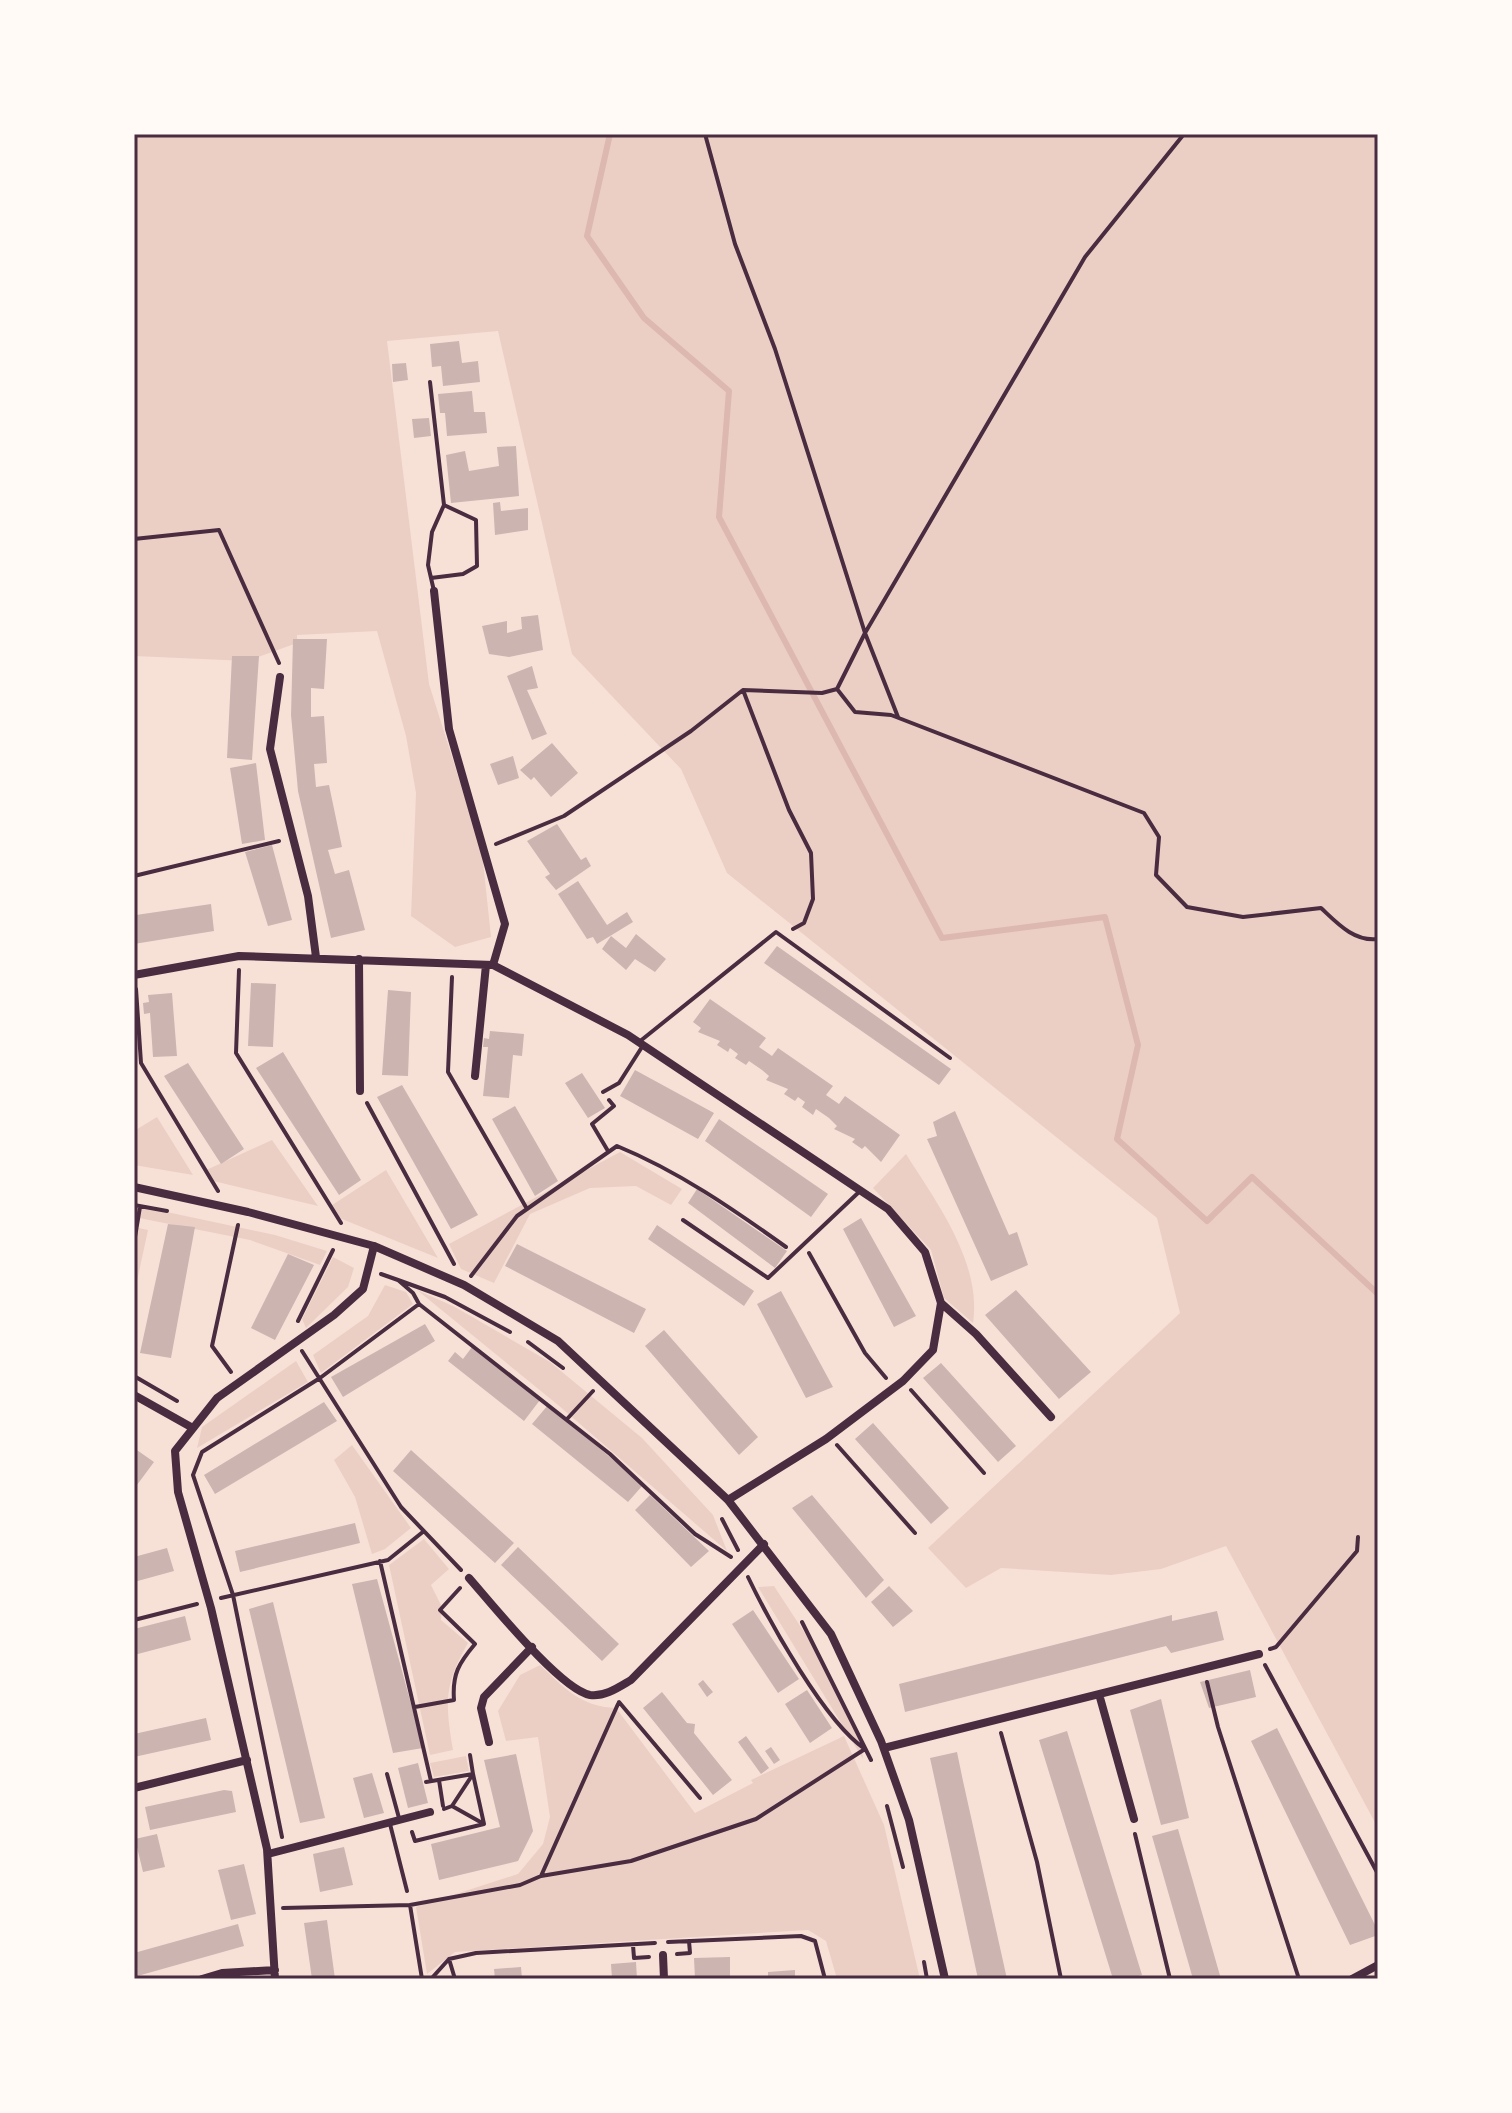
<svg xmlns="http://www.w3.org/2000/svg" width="1512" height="2113" font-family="'Times New Roman',serif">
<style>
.green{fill:#ebcfc5}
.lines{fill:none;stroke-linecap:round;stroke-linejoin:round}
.stream{stroke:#dcb8b0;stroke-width:6}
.building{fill:#ccb4b1}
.path{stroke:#4a2c40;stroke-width:4}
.service{stroke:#4a2c40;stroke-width:4}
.minor{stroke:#4a2c40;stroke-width:8}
.neatline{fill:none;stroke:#4a2c40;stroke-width:3}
</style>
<rect width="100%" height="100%" fill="#f7e1d7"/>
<path class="green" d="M 134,134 L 1378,134 L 1378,1828 L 1226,1546 L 1161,1569 L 1111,1575 L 1001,1568 L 966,1588 L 928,1548 L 1180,1313 L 1157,1218 L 727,873 L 681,769 L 572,654 L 498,331 L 387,341 L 429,684 L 482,852 L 491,937 L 455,947 L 411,916 L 416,793 L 406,736 L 377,631 L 297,635 L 297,643 L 247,661 L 134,656 Z
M 157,1117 L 193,1175 L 134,1165 L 134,1131 Z
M 272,1140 L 318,1206 L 209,1180 L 204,1171 Z
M 620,1152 L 682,1189 L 671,1205 L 636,1186 L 590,1188 L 530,1214 L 494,1283 L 461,1269 L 449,1244 Z
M 906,1154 C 937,1203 982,1263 973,1323 L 944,1298 L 931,1250 L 873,1188 Z
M 386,1170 L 438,1258 L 337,1217 L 329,1207 Z
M 134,1205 L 275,1235 L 327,1251 L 320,1265 L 250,1240 L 134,1217 Z
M 134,1227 L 148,1230 L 134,1295 Z
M 333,1257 L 354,1268 L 348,1287 L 306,1328 L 302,1319 Z
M 385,1285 L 406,1292 L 413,1304 L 321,1373 L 313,1355 L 368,1316 Z
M 417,1290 L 455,1307 L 550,1362 L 642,1438 L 713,1515 L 727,1551 L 558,1405 Z
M 296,1361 L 308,1382 L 197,1448 L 202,1427 Z
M 352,1445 L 411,1528 L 385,1549 L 372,1554 L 355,1497 L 334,1460 Z
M 424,1539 L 449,1569 L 431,1585 L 442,1607 L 441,1620 L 468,1643 C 444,1685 445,1703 453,1750 L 430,1755 L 389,1565 Z
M 774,1586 L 808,1638 L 861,1741 L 863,1759 L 758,1587 Z
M 540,1665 C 563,1687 581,1707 616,1708 L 695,1813 L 753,1783 L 751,1780 L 844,1736 L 884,1825 L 920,1979 L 837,1979 L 826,1941 L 808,1930 L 455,1952 L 427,1974 L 416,1907 L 518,1874 L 543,1844 L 550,1817 L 538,1737 L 506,1741 L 498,1711 L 520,1675 Z
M 466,1756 L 469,1771 L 434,1777 L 430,1763 Z"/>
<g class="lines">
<path class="stream" d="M 610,134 L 587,236 L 644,318 L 729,391 L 719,517 L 942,938 L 1105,917 L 1138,1045 L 1117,1139 L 1207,1221 L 1252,1177 L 1378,1294"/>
</g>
<path class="building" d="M 459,341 L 462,363 L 478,361 L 480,382 L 443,386 L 441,366 L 432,367 L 430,344 Z
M 406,363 L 408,380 L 393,382 L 392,364 Z
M 472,391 L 474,412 L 485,412 L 487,433 L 447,436 L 445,413 L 440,413 L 438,394 Z
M 429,418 L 431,436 L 414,438 L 412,419 Z
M 516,446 L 519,496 L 451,503 L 446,455 L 465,451 L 469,471 L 499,466 L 497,447 Z
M 500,502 L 501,511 L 528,508 L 528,530 L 495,535 L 493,503 Z
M 538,615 L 543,650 L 509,657 L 489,654 L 482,626 L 507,621 L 507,633 L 522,629 L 521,617 Z
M 293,639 L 327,639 L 324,689 L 311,688 L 311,717 L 324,716 L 327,763 L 314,764 L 316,787 L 329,785 L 342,847 L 328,850 L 335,874 L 349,870 L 365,930 L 331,938 L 298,791 L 291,715 Z
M 232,656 L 259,656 L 252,760 L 227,758 Z
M 532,666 L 538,688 L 527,690 L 547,734 L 532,740 L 507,676 Z
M 552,743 L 578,773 L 551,797 L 534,777 L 531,780 L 520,770 Z
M 513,756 L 519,778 L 498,785 L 490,764 Z
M 256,763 L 265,840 L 242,844 L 230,768 Z
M 557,824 L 581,860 L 586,857 L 591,866 L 556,890 L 545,877 L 550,874 L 527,841 Z
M 272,845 L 292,920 L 268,926 L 245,852 Z
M 578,881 L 607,925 L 627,912 L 633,922 L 597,944 L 593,937 L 587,939 L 558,894 Z
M 211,904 L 214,931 L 134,944 L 136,915 Z
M 636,934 L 666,959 L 655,972 L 635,959 L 626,970 L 602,949 L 611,936 L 626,948 Z
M 777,946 L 951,1069 L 939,1085 L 764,963 Z
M 251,983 L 276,984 L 273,1047 L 248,1046 Z
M 388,990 L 411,992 L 408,1076 L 382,1075 Z
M 172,993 L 177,1056 L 153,1057 L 150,1013 L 144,1014 L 143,1003 L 149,1002 L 148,995 Z
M 710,999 L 766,1038 L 759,1047 L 772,1056 L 778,1048 L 833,1086 L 826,1095 L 839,1104 L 845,1096 L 900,1135 L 881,1162 L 865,1146 L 862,1149 L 852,1142 L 855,1139 L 834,1129 L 837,1126 L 829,1118 L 816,1109 L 813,1115 L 802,1107 L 805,1102 L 798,1097 L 795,1101 L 784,1094 L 788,1089 L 766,1080 L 769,1076 L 762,1070 L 749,1061 L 746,1065 L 735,1058 L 738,1054 L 730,1048 L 728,1052 L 717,1045 L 720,1041 L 698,1032 L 701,1028 L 693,1022 Z
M 490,1031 L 524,1034 L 522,1056 L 513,1055 L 509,1098 L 483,1096 L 488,1047 L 483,1047 L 484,1038 L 489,1039 Z
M 283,1052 L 361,1180 L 339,1195 L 256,1068 Z
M 188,1063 L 244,1149 L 221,1164 L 164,1076 Z
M 635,1070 L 714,1113 L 698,1139 L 620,1096 Z
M 582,1073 L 605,1108 L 588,1118 L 565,1083 Z
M 402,1085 L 478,1215 L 451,1229 L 377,1097 Z
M 515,1106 L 558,1181 L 535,1196 L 492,1119 Z
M 955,1111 L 1009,1235 L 1017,1232 L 1028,1265 L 991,1281 L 927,1139 L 937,1136 L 933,1122 Z
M 719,1119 L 828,1194 L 811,1217 L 705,1141 Z
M 697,1189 L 787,1251 L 775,1268 L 688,1203 Z
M 861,1218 L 916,1316 L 894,1327 L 843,1229 Z
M 168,1224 L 195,1227 L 171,1358 L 140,1353 Z
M 657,1225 L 754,1291 L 744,1306 L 648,1239 Z
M 517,1244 L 646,1309 L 634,1333 L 505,1266 Z
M 288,1254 L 314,1265 L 275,1340 L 251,1328 Z
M 1016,1290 L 1091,1372 L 1059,1399 L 985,1315 Z
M 781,1291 L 833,1387 L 806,1398 L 757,1304 Z
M 425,1324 L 435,1341 L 343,1397 L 331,1377 Z
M 664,1330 L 758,1437 L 739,1455 L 645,1346 Z
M 472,1347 L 540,1400 L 524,1421 L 448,1361 L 455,1352 L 463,1359 Z
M 941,1363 L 1016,1446 L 998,1462 L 923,1378 Z
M 324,1402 L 337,1421 L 215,1494 L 204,1475 Z
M 548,1405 L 643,1485 L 628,1502 L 532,1424 Z
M 873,1423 L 949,1508 L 931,1524 L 855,1439 Z
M 134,1448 L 154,1462 L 134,1489 Z
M 411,1450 L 514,1543 L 495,1563 L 393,1471 Z
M 650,1495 L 709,1551 L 691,1567 L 635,1510 Z
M 812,1495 L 884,1580 L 866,1598 L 792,1508 Z
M 355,1523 L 360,1543 L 240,1572 L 235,1551 Z
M 518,1547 L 619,1644 L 602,1661 L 501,1565 Z
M 167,1548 L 174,1571 L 134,1582 L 134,1557 Z
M 377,1579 L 423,1748 L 393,1753 L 352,1584 Z
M 889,1586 L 913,1611 L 893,1627 L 871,1602 Z
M 273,1602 L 325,1818 L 300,1823 L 249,1609 Z
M 753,1610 L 799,1679 L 778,1693 L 732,1624 Z
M 1217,1611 L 1224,1640 L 1171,1653 L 1166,1646 L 905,1712 L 899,1684 L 1172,1615 L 1172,1621 Z
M 185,1616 L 191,1640 L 134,1655 L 134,1629 Z
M 1250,1670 L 1256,1697 L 1209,1708 L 1200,1682 Z
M 703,1680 L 713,1692 L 707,1697 L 698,1684 Z
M 807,1690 L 832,1728 L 810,1743 L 785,1704 Z
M 662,1692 L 687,1723 L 695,1724 L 694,1733 L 732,1780 L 713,1795 L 643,1708 Z
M 1161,1699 L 1189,1818 L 1161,1825 L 1130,1710 Z
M 206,1718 L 211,1740 L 134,1757 L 134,1734 Z
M 1277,1728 L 1378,1931 L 1378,1935 L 1350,1945 L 1251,1741 Z
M 1067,1731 L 1142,1975 L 1129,1979 L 1113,1979 L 1039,1740 Z
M 746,1736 L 769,1768 L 761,1774 L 738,1742 Z
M 771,1747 L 780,1760 L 774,1764 L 765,1751 Z
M 957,1752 L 963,1781 L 1007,1979 L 978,1979 L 959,1891 L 930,1758 Z
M 516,1754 L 533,1831 L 518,1861 L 439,1880 L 431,1844 L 500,1827 L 484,1760 Z
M 418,1763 L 428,1803 L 408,1808 L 398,1768 Z
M 372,1773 L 384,1813 L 364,1818 L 353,1778 Z
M 224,1790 L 232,1791 L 236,1812 L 150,1830 L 145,1807 Z
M 1178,1829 L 1221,1979 L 1193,1979 L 1152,1836 Z
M 157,1834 L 165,1867 L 143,1872 L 135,1839 Z
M 344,1847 L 353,1885 L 320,1892 L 313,1854 Z
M 244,1864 L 256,1914 L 231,1920 L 218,1870 Z
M 327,1920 L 335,1979 L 312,1979 L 304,1923 Z
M 238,1924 L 244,1946 L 134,1977 L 134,1953 Z
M 730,1957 L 730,1979 L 695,1979 L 694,1958 Z
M 636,1962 L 637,1979 L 612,1979 L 611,1964 Z
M 521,1967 L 522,1979 L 495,1979 L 494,1969 Z
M 795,1970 L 795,1979 L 768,1979 L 768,1972 Z"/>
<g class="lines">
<path class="path" d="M 705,134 L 735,244 L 775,349 L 865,633 L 898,717
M 134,539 L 219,530 L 279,663
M 837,689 L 855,712 L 891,715 L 1144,813 L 1159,837 L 1156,875 L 1187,907 L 1243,917 L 1321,908 C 1337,923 1354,942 1378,939
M 743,690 L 789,810 L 811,853 L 813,899 L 804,923 L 793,929
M 496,844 L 564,816 L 691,731 L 743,690 L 822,693 L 837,689 L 865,633 L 1085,257 L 1184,134
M 134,876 L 279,841
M 239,970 L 236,1053 L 341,1223
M 452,977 L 448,1072 L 527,1209
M 136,989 L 141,1063 L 218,1191
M 367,1103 L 454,1264
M 608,1151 L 592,1124 L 614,1106 L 609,1100
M 134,1205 L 167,1211
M 134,1243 L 140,1207
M 809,1253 L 865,1353 L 886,1378
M 381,1274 L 398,1280
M 471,1276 L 517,1216 L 617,1146 C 678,1171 733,1209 786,1247
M 419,1304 L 413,1293 L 398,1280 L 445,1297 L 510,1332
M 298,1321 L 333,1250
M 528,1342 L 563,1368
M 302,1351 L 401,1507 L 461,1570
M 231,1372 L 212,1346 L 238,1225
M 134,1376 L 177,1401
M 911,1390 L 984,1473
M 567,1419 L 593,1391
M 837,1445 L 915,1533
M 722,1519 L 738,1550
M 380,1561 L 431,1781
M 221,1598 L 388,1560 L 424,1531
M 134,1620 L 197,1604
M 802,1622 L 871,1760
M 1270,1649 L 1276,1647 L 1357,1551 L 1358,1537
M 1265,1665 L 1378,1874
M 1207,1682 L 1218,1727 L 1299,1979
M 619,1702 L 700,1798
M 415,1707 L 454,1700 C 452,1674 459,1663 475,1644 L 440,1610 L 460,1588
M 1001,1733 L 1037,1862 L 1061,1979
M 439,1780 L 443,1806
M 426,1782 L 473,1774 L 484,1824
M 887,1806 L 903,1867
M 444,1809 L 452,1806 L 473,1774 L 470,1755
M 412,1832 L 415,1841 L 484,1824 L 452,1806
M 1135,1834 L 1170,1979
M 282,1837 L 233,1595 L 193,1475 L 202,1452 L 320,1378 L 419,1304 L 610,1454 L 695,1534 L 731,1557
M 541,1876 L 631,1861 L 756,1819 L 865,1749 C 825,1722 770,1623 748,1577
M 410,1905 L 520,1885 L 541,1876 L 618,1704
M 283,1908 L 410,1905 L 422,1979
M 668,1942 L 801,1936 L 815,1941 L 825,1979
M 633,1945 L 634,1958 L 649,1957
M 677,1954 L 690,1953 L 689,1941
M 449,1959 L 455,1979
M 924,1962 L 927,1979
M 431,1979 L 449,1959 L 476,1953 L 655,1943"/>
<path class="service" d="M 430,382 L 444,505 L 432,532 L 428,565 L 434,591
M 431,578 L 463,574 L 477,566 L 476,520 L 444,505
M 639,1042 L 776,932 L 950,1058
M 603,1092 L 619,1083 L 642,1047
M 683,1220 L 768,1278 L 859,1192
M 387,1774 L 399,1818
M 390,1824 L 407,1891"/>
<path class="minor" d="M 434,591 L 449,729 L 505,924 L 493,965
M 280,677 L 270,749 L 308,896 L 316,957
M 359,959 L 360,1091
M 134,975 L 239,956 L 493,965 L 628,1035 L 888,1209 L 925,1252 L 941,1303 L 933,1350 L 903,1381 L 826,1439 L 728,1500
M 475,1076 L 486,965
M 134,1187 L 248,1212 L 374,1246 L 464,1285 L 558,1341 L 728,1500 L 831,1634 L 881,1741 L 909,1820 L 945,1979
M 941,1303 L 976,1334 L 1051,1417
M 134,1395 L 191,1427
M 469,1578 C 492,1604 560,1689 590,1695 C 605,1697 619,1687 631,1680 L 764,1544
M 1099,1694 L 1134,1819
M 489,1742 L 481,1708 L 484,1697 L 532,1647
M 884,1748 L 1259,1654
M 134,1788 L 247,1760
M 268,1854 L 430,1812
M 663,1955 L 664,1979
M 202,1979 L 222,1973 L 275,1970
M 275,1979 L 267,1849 L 211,1608 L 178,1492 L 175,1451 L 217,1398 L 334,1315 L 363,1289 L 374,1246
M 1352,1979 L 1378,1965"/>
</g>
<rect width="1512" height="2113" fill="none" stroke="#fffaf5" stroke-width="272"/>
<rect x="136" y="136" width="1240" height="1841" class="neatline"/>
</svg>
